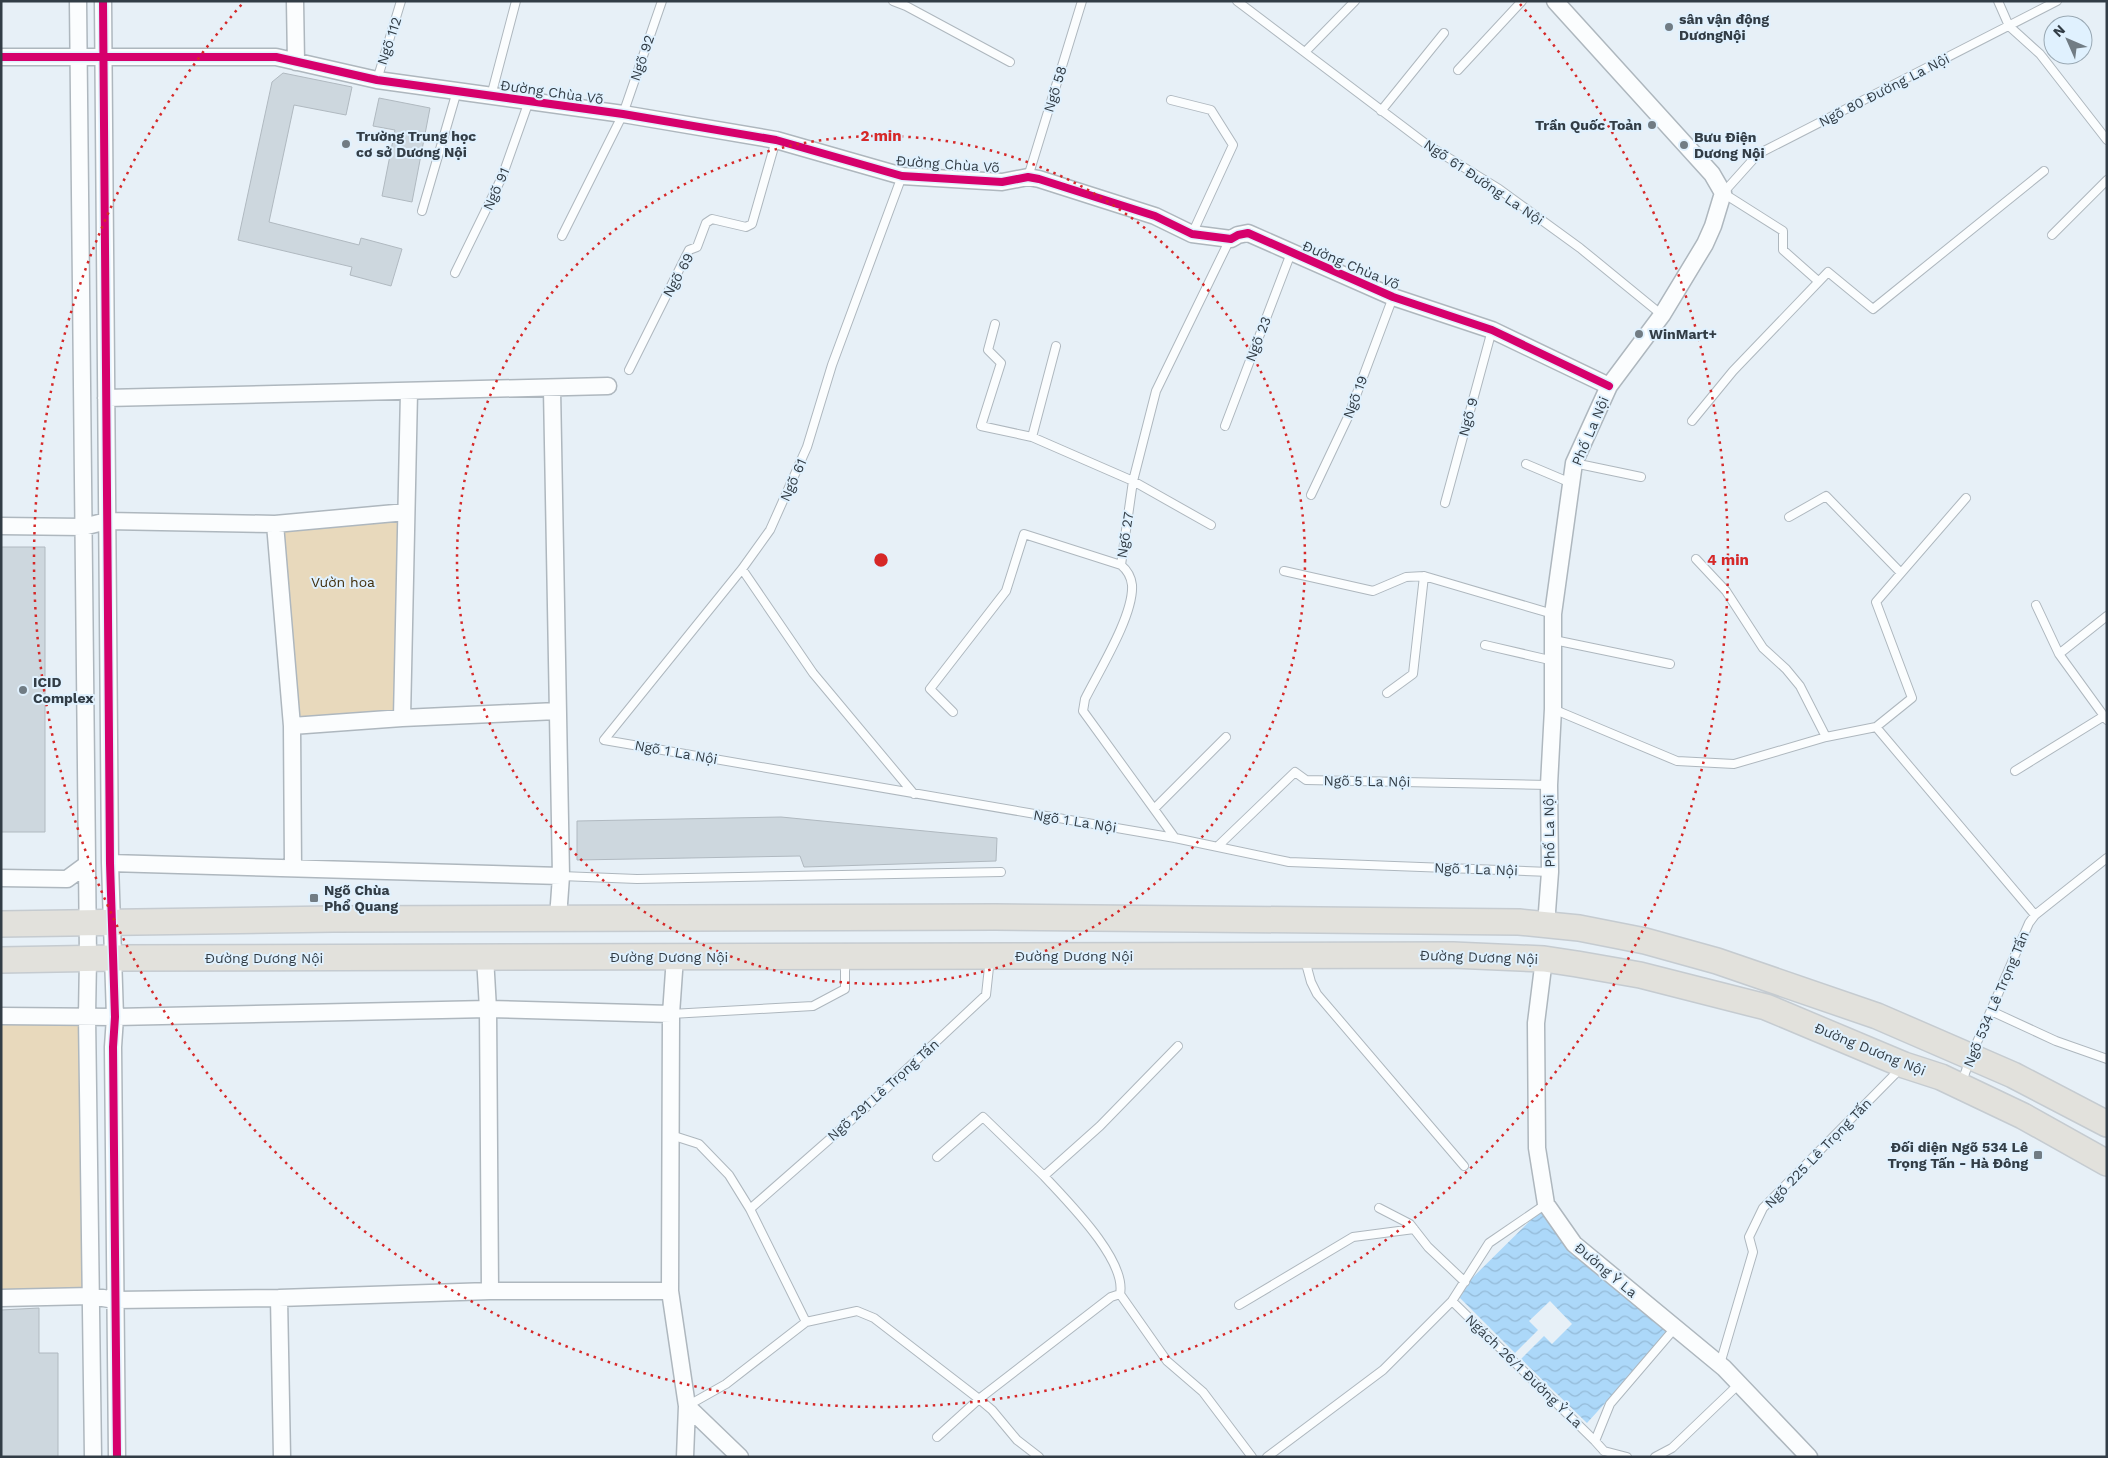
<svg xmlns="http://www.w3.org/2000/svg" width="2108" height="1458" font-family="'Work Sans',sans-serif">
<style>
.park{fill:#e8d9bc}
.water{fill:url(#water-waves)}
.building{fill:#cdd7de;stroke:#b0b9c0}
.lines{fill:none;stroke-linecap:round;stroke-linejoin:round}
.service-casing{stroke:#aeb7be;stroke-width:10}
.minor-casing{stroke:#aeb7be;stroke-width:19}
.primary-casing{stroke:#c5cbd0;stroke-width:28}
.service{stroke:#fbfdfe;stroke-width:8}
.minor{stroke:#fbfdfe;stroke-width:16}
.primary{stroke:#e2e1dc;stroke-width:25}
.cycleway-casing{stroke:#e0f1fe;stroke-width:11}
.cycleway{stroke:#d6006c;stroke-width:8}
.ring{fill:none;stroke:#d62828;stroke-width:2.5;stroke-dasharray:2.5 5}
.poi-dot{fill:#717c84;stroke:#e0f1fe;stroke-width:2}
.labels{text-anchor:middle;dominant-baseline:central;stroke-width:4;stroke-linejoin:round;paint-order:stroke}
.poi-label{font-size:14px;font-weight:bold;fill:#323d46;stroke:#e0f1fe;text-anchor:start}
.street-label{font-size:14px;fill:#323d46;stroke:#e0f1fe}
.park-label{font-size:14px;fill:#412f0c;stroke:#e0f1fe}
.centre{fill:#d62828;stroke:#e0f1fe;stroke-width:2.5}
.ring-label{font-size:15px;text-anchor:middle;font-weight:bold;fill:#d62828;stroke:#e0f1fe;stroke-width:4;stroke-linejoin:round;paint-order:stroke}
</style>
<defs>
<pattern id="water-waves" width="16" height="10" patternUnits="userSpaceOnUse" patternTransform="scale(1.25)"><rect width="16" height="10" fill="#acd8f9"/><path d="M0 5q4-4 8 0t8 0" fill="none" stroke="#94bad7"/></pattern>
</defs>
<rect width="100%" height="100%" fill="#e7f0f7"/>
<path class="park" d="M 404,515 L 399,715 L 295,723 L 278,526 Z
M 81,1020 L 86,1292 L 1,1289 L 1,1021 Z"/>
<path class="water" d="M 1546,1205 L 1573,1245 L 1673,1328 L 1587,1423 L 1521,1359 L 1544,1336 L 1552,1344 L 1572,1324 L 1550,1301 L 1529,1321 L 1538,1330 L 1515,1353 L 1456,1294 Z"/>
<path class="building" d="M 283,73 L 352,87 L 346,115 L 294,105 L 269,222 L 359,245 L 361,238 L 402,249 L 391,286 L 350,275 L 352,267 L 238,240 L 272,82 Z
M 379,98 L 430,108 L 412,202 L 382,196 L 395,130 L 373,126 Z
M 1,547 L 45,547 L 45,832 L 1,832 Z
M 781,817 L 997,838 L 996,861 L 804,867 L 800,856 L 577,860 L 577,821 Z
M 39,1308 L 39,1353 L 58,1353 L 58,1457 L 1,1457 L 1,1310 Z"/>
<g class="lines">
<g class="service-casing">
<path id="service" d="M 893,1 L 906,6 L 1010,62
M 1237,1 L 1426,144 L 1499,189 L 1580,248 L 1662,315
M 1998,1 L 2009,26 L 2040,54 L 2107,140
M 1305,52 L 1355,1
M 1458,70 L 1522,1
M 377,80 L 401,1
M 491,96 L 516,1
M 1171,100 L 1211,110 L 1233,145 L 1192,234
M 1381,111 L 1444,33
M 902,176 L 832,365 L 807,447 L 770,530 L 742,569 L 604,740 L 1175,838 L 1289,862 L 1550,872
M 1028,177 L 1082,1
M 422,211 L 457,91
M 2052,235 L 2107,180
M 562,236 L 623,114 L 662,1
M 455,273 L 502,177 L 529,101
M 1818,281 L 1783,250 L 1783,231 L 1723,193 L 1758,154 L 2057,1
M 995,324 L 988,350 L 1001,363 L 981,426 L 1032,437 L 1133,481 L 1211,525
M 629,370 L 689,250 L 697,247 L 706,223 L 712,219 L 746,227 L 752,224 L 776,140
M 1692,421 L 1733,371 L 1828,272 L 1873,309 L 2044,171
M 1225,426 L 1291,253
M 1032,437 L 1056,346
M 1574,463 L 1641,477
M 1526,464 L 1571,483
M 1311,495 L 1348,417 L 1393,297
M 1445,503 L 1492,330
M 1789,517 L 1826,496 L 1901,573
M 1696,559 L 1726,591 L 1763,648 L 1786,669 L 1800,686 L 1826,737
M 1121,565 C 1127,570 1131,576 1132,585 C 1134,615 1099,671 1085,699 L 1083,711 L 1175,838
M 742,569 L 813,673 L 914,794
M 1284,571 L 1373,591 L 1406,577 L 1424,576
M 2036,605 L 2059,654 L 2104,716
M 1554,640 L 1670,664
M 1485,645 L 1554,661
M 2059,654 L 2107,616
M 1387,693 L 1413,674 L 1424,576 L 1553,614
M 1553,709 L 1677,761 L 1734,764 L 1826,737 L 1876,727 L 1912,698 L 1876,602 L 1966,498
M 953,712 L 930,689 L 1006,591 L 1024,534 L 1121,565 L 1133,481 L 1156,391 L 1230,239
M 1876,727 L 2035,915
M 2015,771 L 2104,716 L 2107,720
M 1154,809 L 1226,737
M 1218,846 L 1295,772 L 1306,780 L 1549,785
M 561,876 L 637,879 L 1001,872
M 1305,960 L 1311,982 L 1317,994 L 1464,1166
M 1991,1011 L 2056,1041 L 2107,1059
M 671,1014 L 813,1006 L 845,989 L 845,959
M 1962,1082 L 1971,1056 L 2029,923 L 2035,915 L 2107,858
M 671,1135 L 699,1144 L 729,1175 L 750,1209 L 806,1322 L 726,1384 L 687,1406
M 937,1157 L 983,1117 L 1044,1176 L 1100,1126 L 1178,1046
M 1044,1176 C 1067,1201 1127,1260 1120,1294
M 1379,1208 L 1410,1224 L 1428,1247 L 1465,1282
M 750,1209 L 864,1109 L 986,995 L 990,958
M 1120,1294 L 1167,1361 L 1203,1392 L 1252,1457
M 1452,1301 L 1595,1441
M 1239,1305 L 1353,1237 L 1414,1229
M 806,1322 L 857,1311 L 874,1318 L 979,1399 L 992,1410 L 1017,1440 L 1039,1457
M 1720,1364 L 1753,1252 L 1749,1237 L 1763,1208 L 1901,1068
M 937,1437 L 979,1399 L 1111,1297 L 1120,1294
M 1604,1451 L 1595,1441 L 1610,1404 L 1675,1328
M 1604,1451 L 1627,1457
M 1267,1457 L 1383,1370 L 1452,1301 L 1489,1243 L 1546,1204
M 1655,1457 L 1672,1448 L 1739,1384"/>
</g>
<g class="minor-casing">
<path id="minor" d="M 78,1 L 88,958 L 87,1016 L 93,1457
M 103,1 L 110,863 L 115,1017 L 113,1047 L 117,1457
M 295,1 L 296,62
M 1,57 L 276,57 L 377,80 L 623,114 L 776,140 L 902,176 L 1002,182 L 1028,177 L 1039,179 L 1155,216 L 1192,234 L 1231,239 L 1238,235 L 1248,233 L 1393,297 L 1492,330 L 1609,386
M 552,389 L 561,876 L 558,918
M 106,398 L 608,386
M 275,524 L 406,512
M 1,526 L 83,527 L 107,521 L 275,524 L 292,726 L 293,868
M 402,718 L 409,392
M 292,726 L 402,718 L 557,711
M 110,863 L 561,876
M 1,878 L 67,879 L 86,865
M 1546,925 L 1550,872 L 1549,785 L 1553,709 L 1553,614 L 1574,463 L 1609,386 L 1662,315 L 1705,244 L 1713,226 L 1723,193 L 1712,174 L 1555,1
M 485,957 L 488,1009 L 490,1291
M 675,957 L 671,1014 L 670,1291 L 687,1406 L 740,1457
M 1544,959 L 1536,1023 L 1537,1148 L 1546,1204 L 1574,1244 L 1724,1368 L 1809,1457
M 1,1016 L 115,1017 L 488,1009 L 671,1014
M 1,1298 L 91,1296 L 115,1300 L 279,1298 L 490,1291 L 670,1291
M 279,1298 L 282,1457
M 685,1457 L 687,1406"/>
</g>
<g class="primary-casing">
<path id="primary" d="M 1,924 L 333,919 L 995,917 L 1519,922 L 1579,928 L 1645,941 L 1717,961 L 1877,1016 L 2013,1075 L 2107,1124
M 1,960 L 113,958 L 1453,955 L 1544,959 L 1577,964 L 1640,975 L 1766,1007 L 1904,1065 L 1941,1077 L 2023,1116 L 2107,1163"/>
</g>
<use href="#service" class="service"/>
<use href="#minor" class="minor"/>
<use href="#primary" class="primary"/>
<g class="cycleway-casing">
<path id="cycleway" d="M 103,1 L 110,863 L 115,1017 L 113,1047 L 117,1457
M 1,57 L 276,57 L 377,80 L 623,114 L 776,140 L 902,176 L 1002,182 L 1028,177 L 1039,179 L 1155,216 L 1192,234 L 1231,239 L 1238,235 L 1248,233 L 1393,297 L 1492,330 L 1609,386"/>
</g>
<use href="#cycleway" class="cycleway"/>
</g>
<g class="ring">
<circle cx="881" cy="560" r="424"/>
<path d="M1520 4A847 847 0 1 1 242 4"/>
</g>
<g class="poi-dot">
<circle cx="1669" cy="27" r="5"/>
<circle cx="1652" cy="125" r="5"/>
<circle cx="346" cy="144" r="5"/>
<circle cx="1684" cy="145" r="5"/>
<circle cx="1639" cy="334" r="5"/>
<circle cx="23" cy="690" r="5"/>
<rect x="309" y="893" width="10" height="10" rx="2.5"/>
<rect x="2033" y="1150" width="10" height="10" rx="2.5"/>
</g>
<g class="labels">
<g class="poi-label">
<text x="1679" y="19">sân vận động<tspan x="1679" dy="16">DươngNội</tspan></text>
<text x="1642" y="125" text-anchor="end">Trần Quốc Toản</text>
<text x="356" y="136">Trường Trung học<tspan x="356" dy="16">cơ sở Dương Nội</tspan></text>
<text x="1694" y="137">Bưu Điện<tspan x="1694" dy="16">Dương Nội</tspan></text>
<text x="1649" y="334">WinMart+</text>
<text x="33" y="682">ICID<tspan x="33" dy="16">Complex</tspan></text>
<text x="324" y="890">Ngõ Chùa<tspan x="324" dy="16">Phổ Quang</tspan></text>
<text x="2028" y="1147" text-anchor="end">Đối diện Ngõ 534 Lê<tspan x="2028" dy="16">Trọng Tấn - Hà Đông</tspan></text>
</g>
<g class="street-label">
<text transform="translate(389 41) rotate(-72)">Ngõ 112</text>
<text transform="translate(642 58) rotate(-71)">Ngõ 92</text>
<text transform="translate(1055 89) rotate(-73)">Ngõ 58</text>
<text transform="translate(1884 90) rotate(-27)">Ngõ 80 Đường La Nội</text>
<text transform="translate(552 92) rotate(8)">Đường Chùa Võ</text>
<text transform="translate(948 164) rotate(4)">Đường Chùa Võ</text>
<text transform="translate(1484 182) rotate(34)">Ngõ 61 Đường La Nội</text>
<text transform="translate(496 189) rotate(-66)">Ngõ 91</text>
<text transform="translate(1351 265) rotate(23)">Đường Chùa Võ</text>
<text transform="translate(678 275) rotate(-61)">Ngõ 69</text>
<text transform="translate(1258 339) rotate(-69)">Ngõ 23</text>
<text transform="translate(1355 397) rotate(-69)">Ngõ 19</text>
<text transform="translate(1468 417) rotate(-75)">Ngõ 9</text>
<text transform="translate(1590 431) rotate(-67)">Phố La Nội</text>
<text transform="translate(793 480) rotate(-66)">Ngõ 61</text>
<text transform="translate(1125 535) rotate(-81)">Ngõ 27</text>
<text transform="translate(676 752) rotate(10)">Ngõ 1 La Nội</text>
<text transform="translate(1367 781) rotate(1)">Ngõ 5 La Nội</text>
<text transform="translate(1075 821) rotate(9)">Ngõ 1 La Nội</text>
<text transform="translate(1549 831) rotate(-91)">Phố La Nội</text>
<text transform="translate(1476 869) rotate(2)">Ngõ 1 La Nội</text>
<text x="1074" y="956">Đường Dương Nội</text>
<text x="669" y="957">Đường Dương Nội</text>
<text transform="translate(1479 957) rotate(2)">Đường Dương Nội</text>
<text x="264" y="958">Đường Dương Nội</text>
<text transform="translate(1996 999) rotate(-67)">Ngõ 534 Lê Trọng Tấn</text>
<text transform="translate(1870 1049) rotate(22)">Đường Dương Nội</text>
<text transform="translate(883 1090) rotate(-42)">Ngõ 291 Lê Trọng Tấn</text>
<text transform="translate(1818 1153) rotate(-46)">Ngõ 225 Lê Trọng Tấn</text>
<text transform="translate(1606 1270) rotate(40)">Đường Ỷ La</text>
<text transform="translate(1524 1371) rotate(44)">Ngách 26/1 Đường Ỷ La</text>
</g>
<g class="park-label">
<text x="343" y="582">Vườn hoa</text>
</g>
</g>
<circle cx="881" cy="560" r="8" class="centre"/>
<g class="ring-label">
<text x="881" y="141">2 min</text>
<text x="1728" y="565">4 min</text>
</g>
<rect width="2108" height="1458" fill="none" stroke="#323d46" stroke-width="5"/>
<g transform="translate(2068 40) rotate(315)"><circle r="24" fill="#e0f1fe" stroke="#9aa9b4"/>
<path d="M0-4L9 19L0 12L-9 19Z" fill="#717c84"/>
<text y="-8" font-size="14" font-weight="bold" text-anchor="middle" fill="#323d46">N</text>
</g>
</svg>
